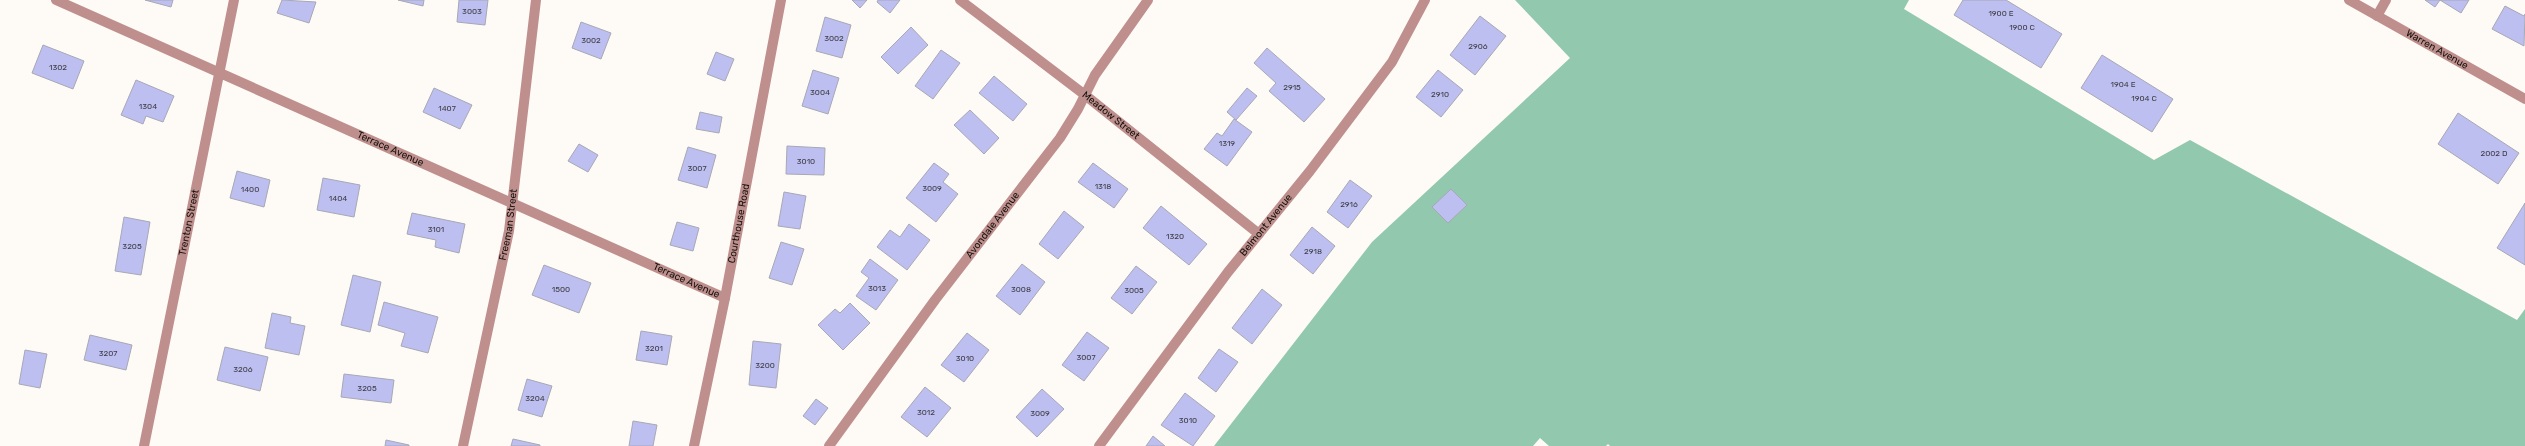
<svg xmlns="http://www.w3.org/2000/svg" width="2525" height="446" font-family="Rubik,sans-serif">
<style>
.forest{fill:#92c8ad}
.building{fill:#bdbff0;stroke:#a7a8b5}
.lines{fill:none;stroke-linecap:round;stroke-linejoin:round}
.minor{stroke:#be8f8d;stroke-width:10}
.labels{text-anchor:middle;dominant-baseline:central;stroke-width:3;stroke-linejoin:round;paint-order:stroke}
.number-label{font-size:8px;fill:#3e3c45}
.street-label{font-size:10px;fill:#13100c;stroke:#fff}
</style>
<rect width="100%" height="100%" fill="#fefaf5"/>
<path class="forest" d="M 1515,0 L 1909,0 L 1904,9 L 2154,160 L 2190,140 L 2517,320 L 2525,309 L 2525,446 L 1610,446 L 1608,444 L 1606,446 L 1549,446 L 1540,438 L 1533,446 L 1214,446 L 1372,242 L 1570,58 Z"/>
<path class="building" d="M 145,0 L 173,0 L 171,7 Z
M 282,0 L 316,2 L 309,23 L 277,13 Z
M 398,0 L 424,0 L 423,6 Z
M 459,0 L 488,0 L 485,25 L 457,22 Z
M 852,0 L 867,0 L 860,8 Z
M 878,0 L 900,0 L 890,13 L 877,2 Z
M 1963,0 L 2006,0 L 2062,34 L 2041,68 L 1954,15 Z
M 2425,0 L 2440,0 L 2435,7 Z
M 2440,0 L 2469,0 L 2461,13 Z
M 2505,6 L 2524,16 L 2525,14 L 2524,46 L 2492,29 Z
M 1480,16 L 1506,36 L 1475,75 L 1450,55 Z
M 825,17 L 851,25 L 842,58 L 816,51 Z
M 581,22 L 611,33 L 601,59 L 572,48 Z
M 911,27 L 928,45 L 898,74 L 881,57 Z
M 43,45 L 84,61 L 73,89 L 32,73 Z
M 1267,48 L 1325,99 L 1304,122 L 1269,91 L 1276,83 L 1254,63 Z
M 941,50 L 960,63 L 933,99 L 915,86 Z
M 716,52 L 734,59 L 725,81 L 707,74 Z
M 2102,55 L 2173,99 L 2152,132 L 2081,88 Z
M 813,70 L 839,78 L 828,114 L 802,106 Z
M 1438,70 L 1463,90 L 1441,117 L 1416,97 Z
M 994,76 L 1027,104 L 1013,121 L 979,93 Z
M 136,80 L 174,96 L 163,122 L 146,116 L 143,124 L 121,115 Z
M 434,88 L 472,105 L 460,129 L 423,112 Z
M 1247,88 L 1257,96 L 1236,120 L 1227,112 Z
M 970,110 L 999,138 L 984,154 L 954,125 Z
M 700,112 L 722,117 L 719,133 L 696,129 Z
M 2458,113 L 2519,153 L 2498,184 L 2438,144 Z
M 1234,119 L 1252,132 L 1227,166 L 1204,149 L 1217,133 L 1222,136 Z
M 579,144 L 598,155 L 588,172 L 568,161 Z
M 787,146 L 825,148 L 824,175 L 786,174 Z
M 688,147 L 716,155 L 707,188 L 678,180 Z
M 934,163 L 949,174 L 943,182 L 958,194 L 936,222 L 906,198 Z
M 1093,163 L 1128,189 L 1114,208 L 1078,182 Z
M 237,171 L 270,180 L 264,207 L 230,198 Z
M 323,178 L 360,185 L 354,217 L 317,210 Z
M 1350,180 L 1372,196 L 1348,228 L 1327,212 Z
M 1451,189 L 1467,205 L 1448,223 L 1432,207 Z
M 784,192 L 806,196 L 800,229 L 778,226 Z
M 2525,203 L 2525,265 L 2497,248 Z
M 1161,206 L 1207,244 L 1189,265 L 1143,228 Z
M 1064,211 L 1084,227 L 1058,259 L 1039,244 Z
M 412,213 L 465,224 L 459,253 L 435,247 L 436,240 L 407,234 Z
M 124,217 L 150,222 L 141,275 L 115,271 Z
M 677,222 L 699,228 L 693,251 L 670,245 Z
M 909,224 L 930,240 L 907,270 L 877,247 L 890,230 L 900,237 Z
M 1312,227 L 1335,246 L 1313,274 L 1290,255 Z
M 781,242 L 804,249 L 792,285 L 769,278 Z
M 870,259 L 898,280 L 876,310 L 856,296 L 869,278 L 861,272 Z
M 1022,264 L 1045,282 L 1020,315 L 996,296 Z
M 544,265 L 591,283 L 579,313 L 532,295 Z
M 1136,266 L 1157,282 L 1132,314 L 1111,298 Z
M 353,275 L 381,282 L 370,332 L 341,325 Z
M 1262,289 L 1282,305 L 1252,344 L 1232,328 Z
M 384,302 L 438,317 L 428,353 L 401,346 L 405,333 L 378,325 Z
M 850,303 L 870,323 L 843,350 L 818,325 L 835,309 L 840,313 Z
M 272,313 L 291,317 L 290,323 L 305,326 L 299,355 L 265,348 Z
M 641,331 L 672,336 L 667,365 L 636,360 Z
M 1087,332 L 1109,348 L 1084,381 L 1062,365 Z
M 967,333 L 989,350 L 964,382 L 941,365 Z
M 90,335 L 132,345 L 126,370 L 84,360 Z
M 753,341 L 781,344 L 776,388 L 749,385 Z
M 225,347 L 268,357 L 260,391 L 217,380 Z
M 1219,349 L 1238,362 L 1216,392 L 1198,378 Z
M 25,350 L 47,354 L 40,388 L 19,384 Z
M 344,374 L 394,380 L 391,403 L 341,397 Z
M 527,379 L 552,386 L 542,417 L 518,410 Z
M 925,387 L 951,408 L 927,437 L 901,417 Z
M 1042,389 L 1064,409 L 1037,437 L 1016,417 Z
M 1185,393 L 1215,416 L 1193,446 L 1161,425 Z
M 816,399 L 828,408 L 815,425 L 803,416 Z
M 633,421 L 657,425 L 653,446 L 629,446 Z
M 1153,436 L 1165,446 L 1146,446 Z
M 513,439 L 540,445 L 540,446 L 511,446 Z
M 386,440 L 409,445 L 409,446 L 385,446 Z"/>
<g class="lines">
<g class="minor">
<path id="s1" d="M 56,0 L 725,298"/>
<path id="s2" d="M 960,0 L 1085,95 L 1259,234"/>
<path id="s3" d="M 2349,0 L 2525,99"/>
<path d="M 2377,16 L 2386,0"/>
<path id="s4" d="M 144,446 L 234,0"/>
<path id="s5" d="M 463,446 L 509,231 L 536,0"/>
<path id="s6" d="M 694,446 L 725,298 L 781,0"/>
<path id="s7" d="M 829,446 L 935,300 L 1060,138 L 1078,109 L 1095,75 L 1148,0"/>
<path id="s8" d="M 1099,446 L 1228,272 L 1310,171 L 1392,62 L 1425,0"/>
</g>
</g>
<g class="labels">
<g class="number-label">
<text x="472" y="11">3003</text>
<text x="2001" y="13">1900 E</text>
<text x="2022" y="27">1900 C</text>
<text x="834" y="38">3002</text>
<text x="591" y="40">3002</text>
<text x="1478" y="46">2906</text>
<text x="58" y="67">1302</text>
<text x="2123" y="84">1904 E</text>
<text x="1292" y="87">2915</text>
<text x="820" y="92">3004</text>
<text x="1440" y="94">2910</text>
<text x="2144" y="98">1904 C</text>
<text x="148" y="106">1304</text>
<text x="447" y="108">1407</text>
<text x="1227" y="143">1319</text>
<text x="2494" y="153">2002 D</text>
<text x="806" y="161">3010</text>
<text x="697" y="168">3007</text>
<text x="1103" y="186">1318</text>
<text x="932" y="188">3009</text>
<text x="250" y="189">1400</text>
<text x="338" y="198">1404</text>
<text x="1349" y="204">2916</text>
<text x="436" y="229">3101</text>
<text x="1175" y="236">1320</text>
<text x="132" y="246">3205</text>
<text x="1313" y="251">2918</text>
<text x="877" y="288">3013</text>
<text x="561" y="289">1500</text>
<text x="1021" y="289">3008</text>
<text x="1134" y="290">3005</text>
<text x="654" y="348">3201</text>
<text x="108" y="353">3207</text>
<text x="1086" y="357">3007</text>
<text x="965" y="358">3010</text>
<text x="765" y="365">3200</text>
<text x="243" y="369">3206</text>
<text x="367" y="388">3205</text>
<text x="535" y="398">3204</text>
<text x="926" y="412">3012</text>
<text x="1040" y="413">3009</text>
<text x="1188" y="420">3010</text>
</g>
<g class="street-label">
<text stroke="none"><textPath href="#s3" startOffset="101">Warren Avenue</textPath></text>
<text stroke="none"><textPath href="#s2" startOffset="190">Meadow Street</textPath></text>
<text stroke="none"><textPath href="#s1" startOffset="366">Terrace Avenue</textPath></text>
<text stroke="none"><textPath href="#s4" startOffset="228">Trenton Street</textPath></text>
<text stroke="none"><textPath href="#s6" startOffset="227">Courthouse Road</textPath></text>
<text stroke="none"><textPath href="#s5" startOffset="226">Freeman Street</textPath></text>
<text stroke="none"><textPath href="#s7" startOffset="275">Avondale Avenue</textPath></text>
<text stroke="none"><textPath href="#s8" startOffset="277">Belmont Avenue</textPath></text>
<text stroke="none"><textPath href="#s1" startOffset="690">Terrace Avenue</textPath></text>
</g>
</g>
</svg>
